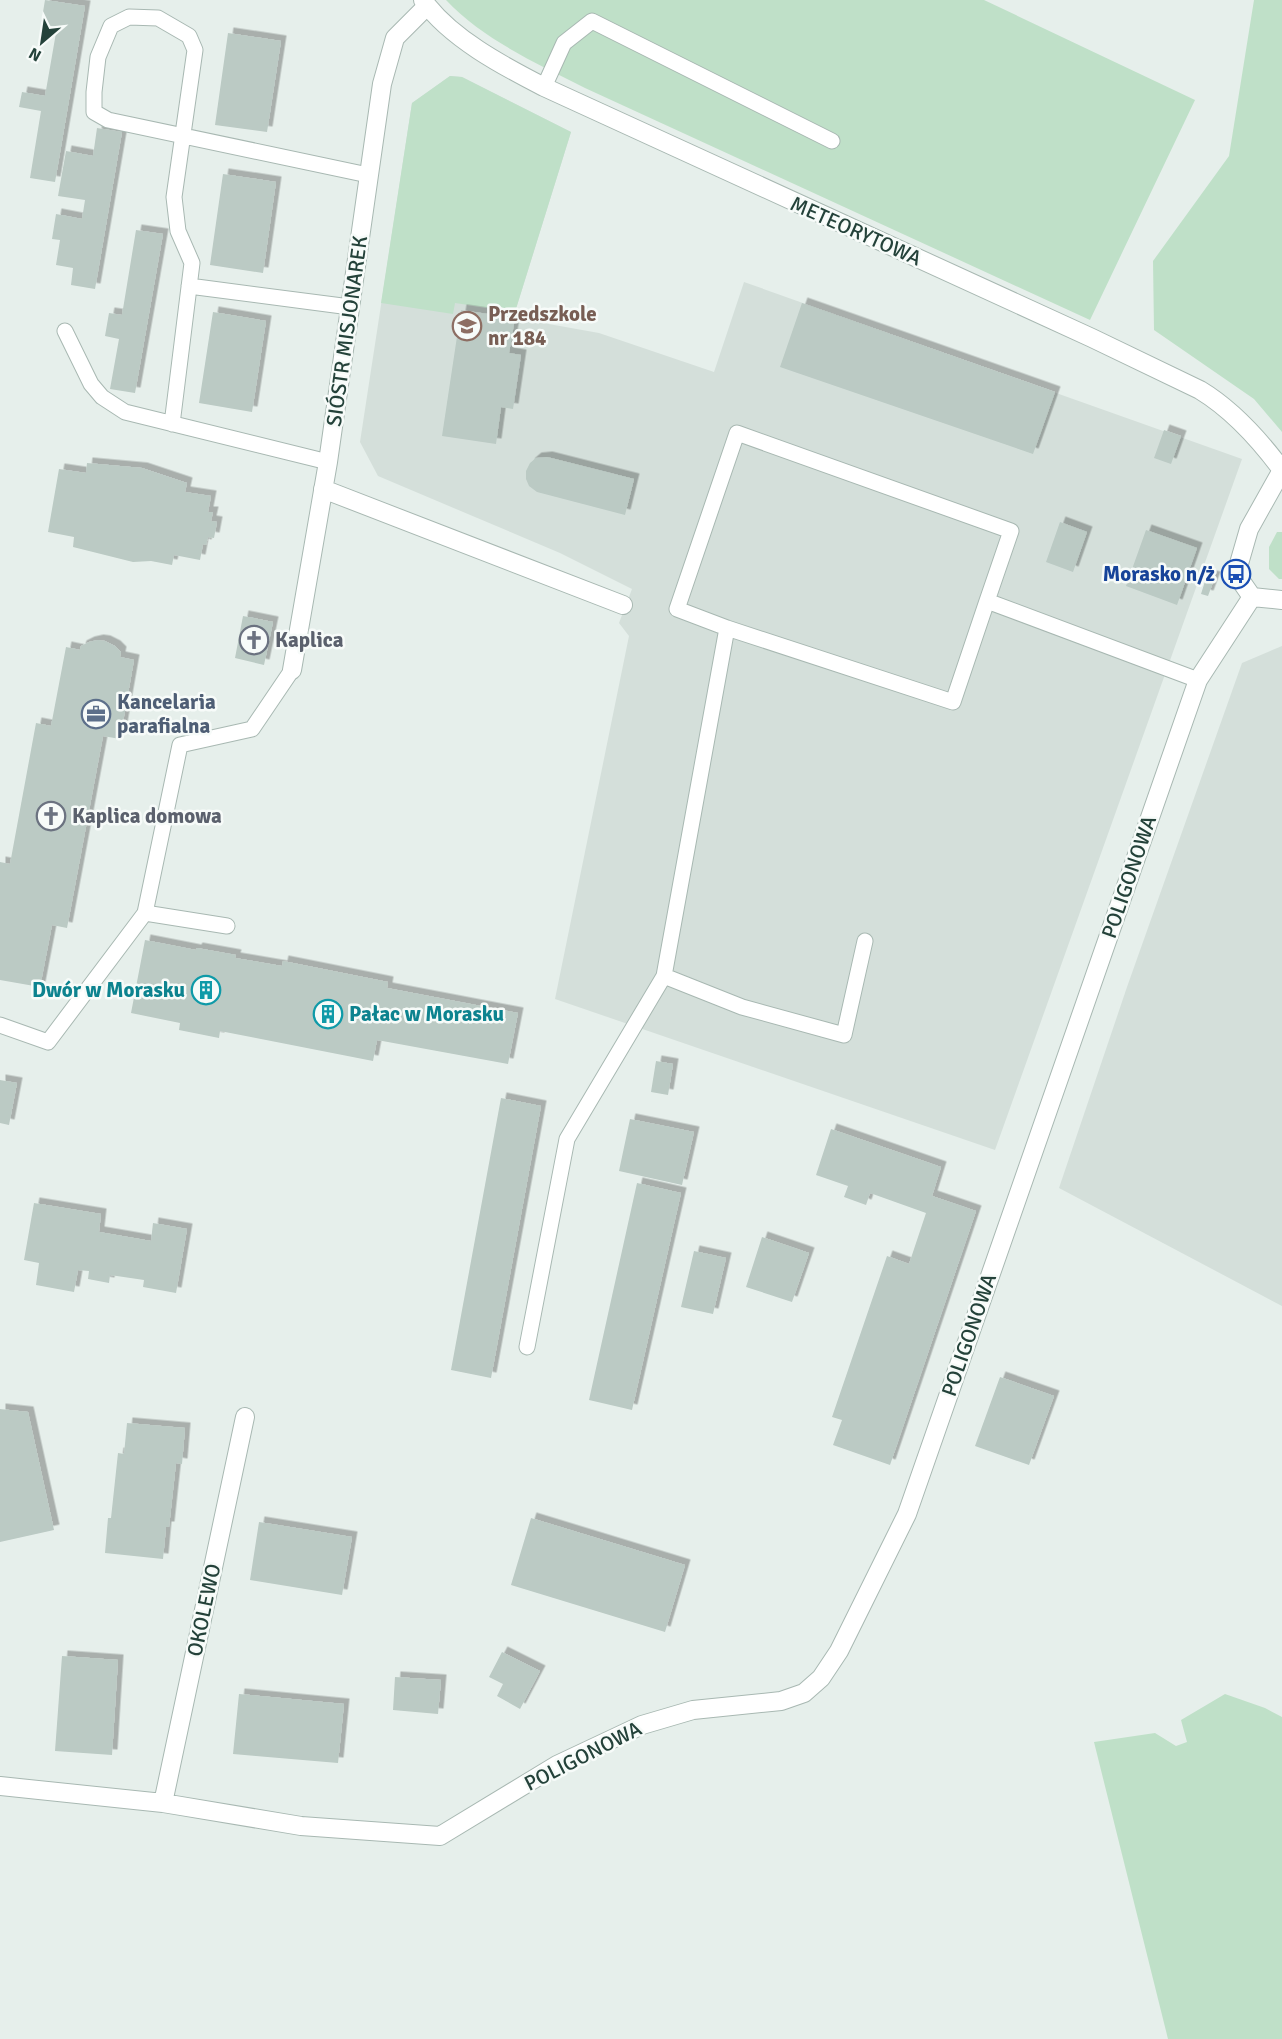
<svg xmlns="http://www.w3.org/2000/svg" width="1282" height="2039" font-family="Signika,sans-serif">
<style>
.built{fill:#d4dfda}
.green{fill:#bfe0c8}
.building{fill:#bbcac4;filter:url(#shadow)}
.lines{fill:none;stroke-linecap:round;stroke-linejoin:round}
.service-casing{stroke:#a8b8b2;stroke-width:17}
.minor-casing{stroke:#a8b8b2;stroke-width:20}
.tertiary-casing{stroke:#a8b8b2;stroke-width:20}
.service{stroke:#fff;stroke-width:15}
.minor{stroke:#fff;stroke-width:18}
.tertiary{stroke:#fff;stroke-width:18}
.labels{text-anchor:middle;dominant-baseline:central;stroke-width:5;stroke-linejoin:round;paint-order:stroke}
.street-label{font-size:21px;fill:#24423a;stroke:#f7fbf9}
.education-label{font-size:21px;font-weight:bold;fill:#785e54;stroke:#f7fbf9;text-anchor:start}
.transit-label{font-size:21px;font-weight:bold;fill:#164399;stroke:#f7fbf9;text-anchor:end}
.worship-label{font-size:21px;font-weight:bold;fill:#5b616d;stroke:#f7fbf9;text-anchor:start}
.service-label{font-size:21px;font-weight:bold;fill:#4e5e75;stroke:#f7fbf9;text-anchor:start}
.culture-label{font-size:21px;font-weight:bold;fill:#0d838f;stroke:#f7fbf9;text-anchor:end}
</style>
<defs>
<filter id="shadow"><feDropShadow dx="5.5" dy="-5.5" stdDeviation="0" flood-color="#0004"/></filter>
</defs>
<rect width="100%" height="100%" fill="#e6efeb"/>
<path class="built" d="M 450,76 L 462,77 L 571,132 L 515,312 L 515,318 L 599,333 L 714,372 L 744,282 L 1242,459 L 995,1150 L 555,999 L 629,636 L 619,623 L 632,589 L 560,553 L 378,476 L 360,442 L 412,103 Z
M 1282,646 L 1282,1306 L 1059,1188 L 1127,987 L 1242,663 Z"/>
<path class="green" d="M 446,0 L 984,0 L 1195,100 L 1090,320 L 585,88 C 536,63 484,40 446,0 Z
M 1254,0 L 1282,0 L 1282,432 L 1254,399 L 1154,330 L 1153,261 L 1229,156 Z
M 450,76 L 462,77 L 571,132 L 515,312 L 455,303 L 453,314 L 381,303 L 412,103 Z
M 1277,532 L 1282,532 L 1282,579 L 1279,579 L 1269,569 L 1269,547 Z
M 1225,1694 L 1265,1708 L 1282,1717 L 1282,2039 L 1168,2039 L 1094,1742 L 1155,1733 L 1176,1746 L 1187,1742 L 1181,1720 Z"/>
<path class="building" d="M 45,0 L 85,6 L 55,182 L 30,178 L 41,111 L 19,107 L 22,92 L 45,96 L 57,27 L 41,24 Z
M 228,33 L 281,41 L 267,132 L 215,125 Z
M 97,128 L 122,132 L 95,289 L 71,285 L 73,268 L 56,265 L 60,240 L 52,239 L 56,214 L 82,219 L 85,200 L 58,196 L 66,151 L 93,156 Z
M 223,174 L 276,182 L 263,273 L 210,265 Z
M 136,230 L 163,234 L 135,393 L 110,389 L 119,339 L 105,336 L 109,313 L 122,315 Z
M 802,303 L 1055,392 L 1033,454 L 780,367 Z
M 461,310 L 515,318 L 509,353 L 521,355 L 513,409 L 501,407 L 496,444 L 442,436 Z
M 213,312 L 266,321 L 252,412 L 199,403 Z
M 1164,430 L 1181,436 L 1171,464 L 1154,458 Z
M 547,457 L 634,479 L 625,515 L 537,492 L 529,486 L 526,479 L 526,471 L 530,463 L 536,458 Z
M 87,463 L 142,468 L 187,483 L 185,492 L 211,496 L 208,512 L 213,512 L 211,521 L 217,522 L 214,538 L 208,537 L 206,545 L 203,544 L 200,560 L 174,555 L 172,565 L 151,561 L 133,562 L 73,547 L 74,537 L 48,532 L 59,469 L 86,473 Z
M 1060,522 L 1087,532 L 1073,572 L 1046,562 Z
M 1146,530 L 1197,548 L 1177,605 L 1126,586 Z
M 1207,575 L 1215,577 L 1208,596 L 1201,594 Z
M 243,616 L 273,622 L 264,665 L 235,658 Z
M 98,640 L 105,641 L 115,646 L 121,652 L 120,657 L 134,660 L 120,739 L 103,736 L 67,928 L 52,925 L 40,987 L 0,980 L 0,862 L 10,864 L 36,723 L 51,726 L 66,647 L 80,650 L 81,646 L 89,642 Z
M 145,940 L 196,950 L 197,948 L 236,955 L 235,958 L 282,966 L 283,961 L 388,982 L 387,988 L 518,1013 L 508,1064 L 377,1040 L 373,1061 L 220,1031 L 219,1038 L 179,1030 L 180,1023 L 131,1013 Z
M 656,1061 L 673,1064 L 668,1095 L 651,1092 Z
M 0,1080 L 17,1083 L 9,1125 L 0,1123 Z
M 501,1098 L 541,1106 L 491,1378 L 451,1370 Z
M 630,1119 L 694,1132 L 682,1185 L 619,1171 Z
M 831,1129 L 941,1167 L 932,1196 L 976,1211 L 890,1465 L 833,1445 L 842,1420 L 832,1417 L 887,1256 L 909,1264 L 926,1213 L 870,1193 L 866,1205 L 844,1197 L 848,1186 L 816,1175 Z
M 637,1183 L 681,1193 L 632,1410 L 589,1400 Z
M 34,1203 L 101,1214 L 99,1232 L 151,1241 L 153,1223 L 187,1229 L 176,1293 L 143,1287 L 144,1280 L 110,1275 L 109,1283 L 88,1279 L 89,1271 L 78,1270 L 74,1292 L 36,1285 L 39,1263 L 24,1260 Z
M 762,1237 L 809,1253 L 792,1302 L 746,1287 Z
M 694,1251 L 726,1258 L 713,1314 L 681,1307 Z
M 1000,1377 L 1054,1396 L 1029,1465 L 975,1446 Z
M 0,1409 L 28,1412 L 54,1530 L 0,1542 Z
M 127,1423 L 185,1428 L 182,1464 L 176,1463 L 169,1527 L 166,1527 L 163,1559 L 105,1553 L 108,1518 L 111,1518 L 118,1453 L 124,1454 Z
M 531,1518 L 685,1565 L 665,1632 L 511,1585 Z
M 259,1522 L 352,1537 L 342,1595 L 250,1580 Z
M 502,1652 L 540,1671 L 520,1709 L 497,1696 L 503,1684 L 489,1677 Z
M 62,1656 L 118,1660 L 112,1755 L 55,1751 Z
M 395,1677 L 441,1680 L 438,1714 L 393,1710 Z
M 239,1694 L 344,1704 L 338,1763 L 233,1754 Z"/>
<g class="lines">
<g class="service-casing">
<path id="service" d="M 544,87 L 564,43 L 592,21 L 832,141
M 189,286 L 350,307
M 65,331 L 91,384 L 102,397 L 125,412 L 328,462
M 172,424 L 192,263 L 178,231 L 174,197 L 195,50 L 189,36 L 158,18 L 129,17 L 111,26 L 98,57 L 94,92 L 94,112 L 108,120 L 368,175
M 727,628 L 953,702 L 987,601
M 227,926 L 145,913 L 180,745 L 252,729 L 292,670
M 664,976 L 742,1007 L 844,1035 L 865,941
M 0,1025 L 48,1042 L 145,913
M 527,1347 L 567,1139 L 664,976 L 727,628 L 677,609 L 737,433 L 1011,531 L 987,601 L 1198,680"/>
</g>
<g class="minor-casing">
<path id="minor" d="M 1282,470 L 1249,529 L 1236,574 L 1252,597 L 1282,600
M 323,489 L 623,605
M 292,670 L 328,462 L 382,84 L 395,38 L 427,6
M 0,1786 L 163,1803 L 301,1826 L 440,1836 L 557,1765 L 642,1725 L 693,1710 L 781,1701 L 804,1693 L 821,1678 L 839,1651 L 907,1514 L 1198,680 L 1252,597
M 163,1803 L 245,1417"/>
</g>
<g class="tertiary-casing">
<path id="tertiary" d="M 423,0 C 450,38 503,66 544,87 L 1092,338 L 1200,390 C 1233,410 1259,439 1282,470"/>
</g>
<use href="#service" class="service"/>
<use href="#minor" class="minor"/>
<use href="#tertiary" class="tertiary"/>
</g>
<defs>
<g id="school-ring" transform="scale(1.5)"><circle r="9.5" fill="#f7fbf9" stroke="#8d6e63" stroke-width="1.5"/><path d="M0-5L7-2L0 1L-7-2ZM-4 1L0 2.5L4 1V4Q0 6-4 4Z" fill="#8d6e63"/></g>
<g id="bus-ring" transform="scale(1.5)"><circle r="9.5" fill="#f7fbf9" stroke="#1a4fb4" stroke-width="1.5"/><path d="M-5-6H5V4H4V6H2V4H-2V6H-4V4H-5ZM-3.5-4V0h7V-4ZM-3.5 1.2v1.5H-2V1.2ZM2 1.2v1.5H3.5V1.2Z" fill="#1a4fb4"/></g>
<g id="church-ring" transform="scale(1.5)"><circle r="9.5" fill="#f7fbf9" stroke="#6b7280" stroke-width="1.5"/><path d="M-1.2-6h2.4v3.5h3.3v2.4h-3.3V6h-2.4V-.1h-3.3v-2.4h3.3Z" fill="#6b7280"/></g>
<g id="office-ring" transform="scale(1.5)"><circle r="9.5" fill="#f7fbf9" stroke="#5c6f8a" stroke-width="1.5"/><path d="M-6-3h4V-5.5h4V-3h4V5H-6ZM-1-4.5V-3h2v-1.5ZM-6 0V1H6V0Z" fill="#5c6f8a"/></g>
<g id="building-ring" transform="scale(1.5)"><circle r="9.5" fill="#f7fbf9" stroke="#0f9aa8" stroke-width="1.5"/><path d="M-4-6H4V6H1V3H-1V6H-4ZM-2.5-4.3h1.7v1.8h-1.7ZM.8-4.3h1.7v1.8H.8ZM-2.5-1h1.7V.8h-1.7ZM.8-1h1.7V.8H.8Z" fill="#0f9aa8"/></g>
</defs>
<g fill-rule="evenodd">
<use href="#school-ring" x="467" y="326"/>
<use href="#bus-ring" x="1236" y="574"/>
<use href="#church-ring" x="254" y="640"/>
<use href="#office-ring" x="96" y="714"/>
<use href="#church-ring" x="51" y="816"/>
<use href="#building-ring" x="206" y="990"/>
<use href="#building-ring" x="328" y="1014"/>
</g>
<g class="labels">
<g class="street-label">
<text transform="translate(856 231) rotate(24)">METEORYTOWA</text>
<text transform="translate(347 331) rotate(-82)">SIÓSTR MISJONAREK</text>
<text transform="translate(1129 877) rotate(-71)">POLIGONOWA</text>
<text transform="translate(969 1335) rotate(-71)">POLIGONOWA</text>
<text transform="translate(204 1610) rotate(-78)">OKOLEWO</text>
<text transform="translate(583 1756) rotate(-27)">POLIGONOWA</text>
</g>
<g class="education-label">
<text x="488" y="314">Przedszkole<tspan x="488" dy="24">nr 184</tspan></text>
</g>
<g class="transit-label">
<text x="1215" y="574">Morasko n/ż</text>
</g>
<g class="worship-label">
<text x="275" y="640">Kaplica</text>
<text x="72" y="816">Kaplica domowa</text>
</g>
<g class="service-label">
<text x="117" y="702">Kancelaria<tspan x="117" dy="24">parafialna</tspan></text>
</g>
<g class="culture-label">
<text x="185" y="990">Dwór w Morasku</text>
<text x="349" y="1014" text-anchor="start">Pałac w Morasku</text>
</g>
</g>
<g transform="translate(42 42) rotate(209)" stroke="#f7fbf9" stroke-width="4.5" paint-order="stroke">
<path d="M0-4.5L10 22L0 15L-10 22Z" fill="#24423a"/>
<text y="-9" font-size="16" font-weight="bold" text-anchor="middle" fill="#24423a">N</text>
</g>
</svg>
